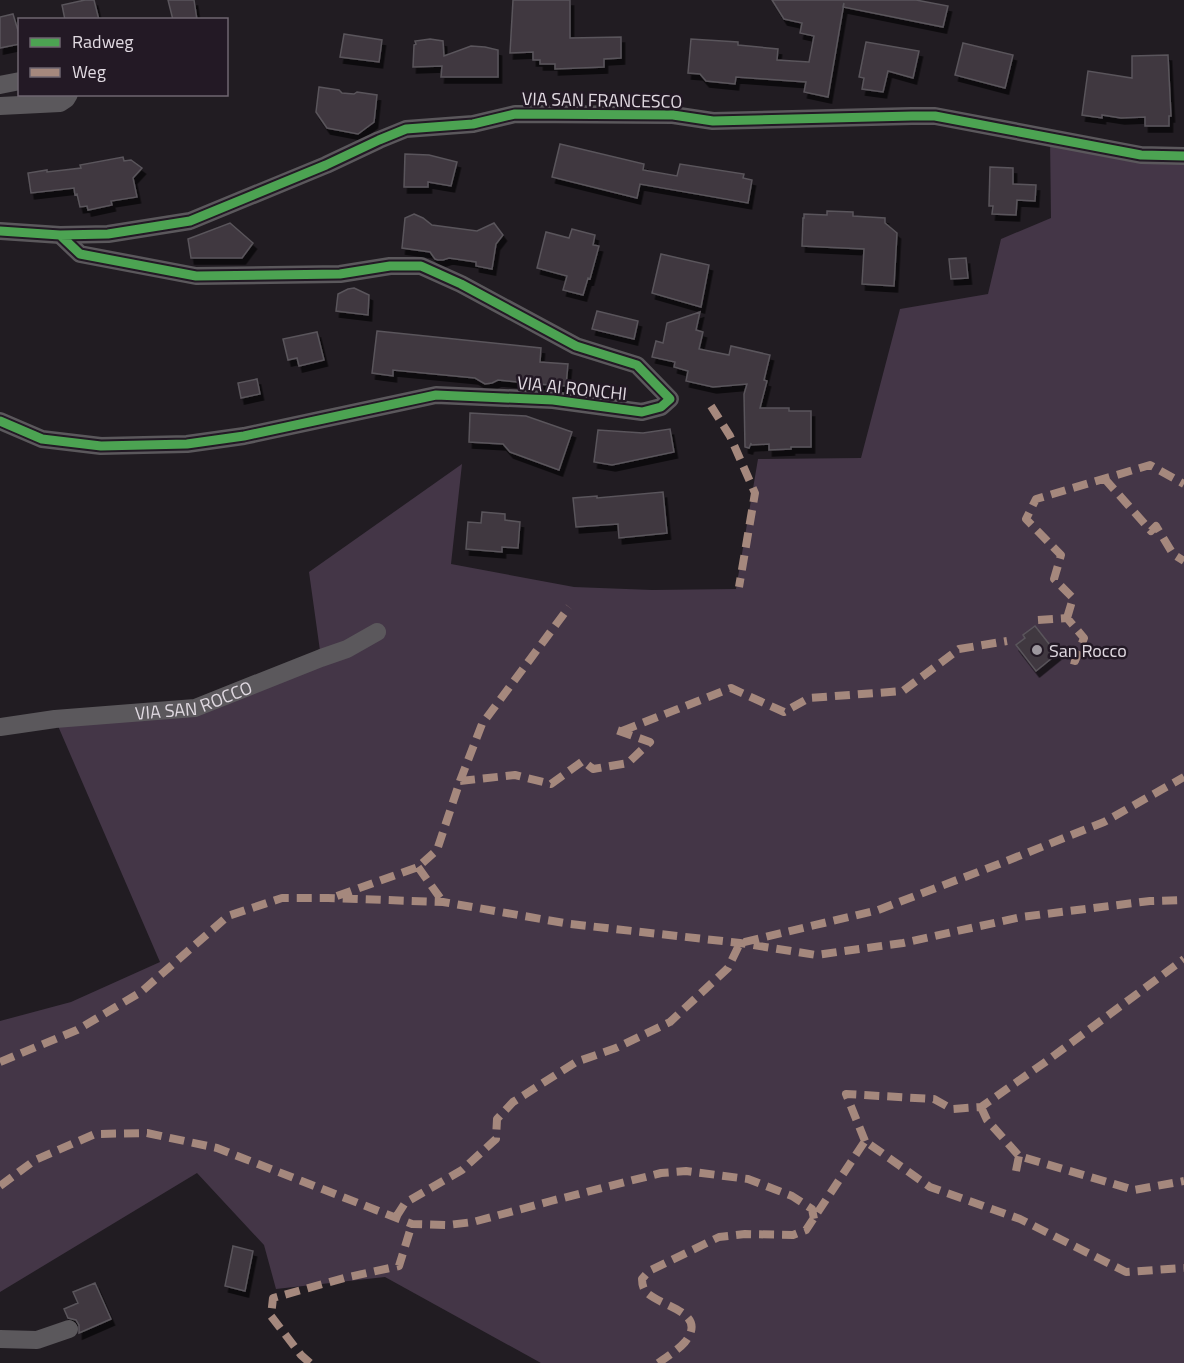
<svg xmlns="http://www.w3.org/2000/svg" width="1184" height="1363" font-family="'Titillium Web',sans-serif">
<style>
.green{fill:#443647}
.building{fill:#3f3840;stroke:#5a555b;stroke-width:1.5;filter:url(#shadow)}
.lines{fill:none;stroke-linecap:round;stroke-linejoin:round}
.minor{stroke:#5b585c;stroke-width:18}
.quiet{stroke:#a5887d;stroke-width:8;stroke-dasharray:15 8;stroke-linecap:butt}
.cycleway-casing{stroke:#231925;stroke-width:13}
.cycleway{stroke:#4ca352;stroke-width:9}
.poi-dot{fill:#9d979e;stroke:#231925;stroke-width:2}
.labels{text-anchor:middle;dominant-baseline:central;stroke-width:5;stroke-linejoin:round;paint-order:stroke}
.street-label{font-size:18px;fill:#e0d9e1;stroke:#231925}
.poi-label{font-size:18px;fill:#e0d9e1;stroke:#231925;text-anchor:start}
</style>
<defs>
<filter id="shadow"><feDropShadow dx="3.5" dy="6" stdDeviation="0" flood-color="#0009"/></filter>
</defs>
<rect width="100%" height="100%" fill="#211c22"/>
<path class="green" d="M 1050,137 L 1184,156 L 1184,1363 L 541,1363 L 385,1277 L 276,1289 L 264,1245 L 197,1173 L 0,1292 L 0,1021 L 71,1002 L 160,962 L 55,719 L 195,708 L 321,658 L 309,572 L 462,464 L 451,564 L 574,587 L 652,590 L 736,589 L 758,459 L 861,458 L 900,309 L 988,294 L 1001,239 L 1051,218 Z"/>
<path class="building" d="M 85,0 L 94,0 L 99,20 L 65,20 L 62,5 Z
M 168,0 L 194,0 L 197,20 L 173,20 Z
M 513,0 L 570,0 L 570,38 L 621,37 L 621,58 L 604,59 L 604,67 L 555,69 L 555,64 L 540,64 L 540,60 L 533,60 L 533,52 L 510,53 Z
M 772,0 L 916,0 L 948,6 L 943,27 L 843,7 L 844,3 L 828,97 L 804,92 L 806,82 L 736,77 L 735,84 L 706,81 L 700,74 L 688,73 L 691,39 L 738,42 L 738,45 L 778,49 L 777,60 L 809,62 L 814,36 L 800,33 L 802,23 L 784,19 Z
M 13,14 L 20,37 L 20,44 L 0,48 L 0,17 Z
M 344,34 L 382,40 L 379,62 L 340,57 Z
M 430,39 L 443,41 L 444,56 L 471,46 L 485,47 L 498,50 L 498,77 L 441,77 L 442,66 L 413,67 L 414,45 L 416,44 L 415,41 Z
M 866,42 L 919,51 L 913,78 L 888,71 L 883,92 L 862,89 L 864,78 L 859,77 Z
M 963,43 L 1013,55 L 1005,88 L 955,75 Z
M 1168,55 L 1171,116 L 1169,116 L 1169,126 L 1145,126 L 1145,117 L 1121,118 L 1102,115 L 1102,118 L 1082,115 L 1088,71 L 1132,78 L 1132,56 Z
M 319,87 L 339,90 L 342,93 L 354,94 L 357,92 L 377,95 L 374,122 L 358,134 L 327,128 L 316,112 Z
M 560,144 L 644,164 L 643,170 L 677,176 L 680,164 L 744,174 L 743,178 L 752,180 L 748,203 L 640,184 L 637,198 L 552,177 Z
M 405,154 L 429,155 L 457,162 L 451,186 L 428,182 L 428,187 L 404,187 Z
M 123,157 L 124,161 L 131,160 L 142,168 L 133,178 L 137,197 L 111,201 L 112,205 L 88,210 L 87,206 L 80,207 L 77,194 L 75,195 L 74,188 L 31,193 L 28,173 L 47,170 L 47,172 L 81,168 L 80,165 Z
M 990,167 L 1013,168 L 1013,184 L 1036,185 L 1035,201 L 1017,200 L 1016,215 L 992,214 L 993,206 L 989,206 Z
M 827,211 L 853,212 L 853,216 L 885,218 L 885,223 L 897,233 L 894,286 L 862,284 L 864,249 L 802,246 L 803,218 L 804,218 L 804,214 L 827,215 Z
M 414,214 L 423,218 L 432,225 L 477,231 L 494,223 L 503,235 L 496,244 L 492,269 L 476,266 L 476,262 L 449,258 L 443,260 L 438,260 L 435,259 L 430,252 L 402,248 L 405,218 Z
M 230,223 L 253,243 L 242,258 L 191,258 L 188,239 Z
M 572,229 L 595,235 L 593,245 L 599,246 L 590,279 L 588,278 L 583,295 L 563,290 L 567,276 L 537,268 L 546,232 L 569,238 Z
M 661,254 L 709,265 L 701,307 L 652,293 Z
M 966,258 L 968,278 L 951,279 L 949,259 Z
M 354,288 L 369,295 L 368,315 L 336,311 L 338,294 L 348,289 Z
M 597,311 L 638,321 L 634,339 L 592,329 Z
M 700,312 L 696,330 L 703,332 L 699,349 L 729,355 L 731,346 L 770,355 L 764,380 L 767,381 L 760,408 L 789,408 L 789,411 L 811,411 L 811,447 L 791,447 L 791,449 L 769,450 L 769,444 L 751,445 L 751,443 L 749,448 L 745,447 L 744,394 L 747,384 L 713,387 L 686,381 L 688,371 L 674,367 L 675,362 L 652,357 L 656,341 L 663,343 L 667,323 Z
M 377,331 L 541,348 L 540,362 L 568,364 L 566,386 L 537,384 L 498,380 L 492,383 L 485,384 L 475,378 L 393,370 L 393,376 L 372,373 Z
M 317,332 L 324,360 L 299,366 L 297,358 L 288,360 L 283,339 Z
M 257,379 L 260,394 L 241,398 L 238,383 Z
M 470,413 L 526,416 L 572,432 L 559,470 L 510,452 L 503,444 L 469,442 Z
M 670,429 L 674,452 L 612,465 L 594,462 L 598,430 L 643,433 Z
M 663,492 L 667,533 L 619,538 L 618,524 L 576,527 L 573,498 L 597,496 L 597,498 Z
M 482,512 L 505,514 L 505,520 L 520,522 L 518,548 L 502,547 L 502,552 L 466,549 L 468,522 L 481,523 Z
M 1035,626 L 1057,654 L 1036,671 L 1016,645 L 1025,638 L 1023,635 Z
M 233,1246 L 253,1251 L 245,1291 L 225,1286 Z
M 95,1283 L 111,1319 L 79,1333 L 79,1325 L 76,1320 L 68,1318 L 64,1309 L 78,1303 L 73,1292 Z"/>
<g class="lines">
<g class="minor">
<path d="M 0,85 L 20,81"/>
<path d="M 0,106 L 60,103 L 66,99 L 69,94"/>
<path d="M 0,231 L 60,235 L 108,234 L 190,221 L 326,165 L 379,140 L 406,129 L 473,124 L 515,114 L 673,115 L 713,121 L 912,116 L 935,116 L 1141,155 L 1184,156"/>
<path d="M 0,421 L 42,439 L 101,446 L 187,444 L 244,436 L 436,395 L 553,400 L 642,412 L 661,407 L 670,399 L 637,365 L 576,346 L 461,284 L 421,266 L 390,266 L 340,274 L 196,276 L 80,254 L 60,235"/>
<path id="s1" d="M 0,727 L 55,719 L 195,708 L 321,658 L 347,649 L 377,632"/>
<path d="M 0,1339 L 37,1340 L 69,1329"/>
</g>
<path class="quiet" d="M 711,406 L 730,436 L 755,493 L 739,587
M 1104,478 L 1151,531 L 1156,526 L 1173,554 L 1184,561
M 1067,618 L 1073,598 L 1054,579 L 1061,555 L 1026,519 L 1036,499 L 1150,465 L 1184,484
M 1038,620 L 1067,618 L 1084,638 L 1075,661 L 1064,658
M 622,731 L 731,688 L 784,712 L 809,698 L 903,691 L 959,649 L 1007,641
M 460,781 L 515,775 L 551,784 L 583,761 L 593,769 L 628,763 L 650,742 L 611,728
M 418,867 L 443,902
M 337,896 L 418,867 L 437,850 L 460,781 L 482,724 L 569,607
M 0,1062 L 77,1030 L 141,992 L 228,916 L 282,898 L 328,898 L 443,902 L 570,924 L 740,943 L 816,955 L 903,943 L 1021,917 L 1150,901 L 1184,900
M 981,1107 L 987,1120 L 1019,1156 L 1134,1190 L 1184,1181
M 865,1141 L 846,1094 L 934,1099 L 952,1109 L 981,1107 L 1044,1063 L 1184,959
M 1016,1171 L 1019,1156
M 0,1186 L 35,1160 L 95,1134 L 147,1133 L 217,1148 L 412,1224 L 448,1225 L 473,1222 L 551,1201 L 661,1173 L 686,1171 L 748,1179 L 792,1196 L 812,1209 L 814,1219
M 396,1217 L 405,1203 L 462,1170 L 496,1139 L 497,1119 L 513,1102 L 576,1062 L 616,1048 L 670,1022 L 728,968 L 740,943 L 878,910 L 999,864 L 1104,822 L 1184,777
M 310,1363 L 301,1355 L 271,1316 L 273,1298 L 344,1278 L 399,1266 L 412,1224
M 658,1363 C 667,1357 678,1350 685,1342 C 709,1312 661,1307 646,1292 C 643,1288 642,1284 642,1279 L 649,1271 L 719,1237 L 745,1234 L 793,1235 L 806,1230 L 865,1141 L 930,1187 L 1020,1219 L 1126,1272 L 1184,1268"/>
<g class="cycleway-casing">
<path id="cycleway" d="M 0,231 L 60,235 L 108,234 L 190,221 L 326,165 L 379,140 L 406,129 L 473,124 L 515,114 L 673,115 L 713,121 L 912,116 L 935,116 L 1141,155 L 1184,156
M 0,421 L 42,439 L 101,446 L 187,444 L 244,436 L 436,395 L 553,400 L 642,412 L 661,407 L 670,399 L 637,365 L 576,346 L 461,284 L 421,266 L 390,266 L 340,274 L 196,276 L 80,254 L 60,235"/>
</g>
<use href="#cycleway" class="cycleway"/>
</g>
<circle class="poi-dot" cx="1037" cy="650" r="6"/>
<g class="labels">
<g class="street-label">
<text transform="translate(602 100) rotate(1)">VIA SAN FRANCESCO</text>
<text transform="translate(572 388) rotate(6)">VIA AI RONCHI</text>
<text stroke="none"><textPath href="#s1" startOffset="196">VIA SAN ROCCO</textPath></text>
</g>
<g class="poi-label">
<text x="1049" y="650">San Rocco</text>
</g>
</g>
<rect x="18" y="18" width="210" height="78" fill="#231925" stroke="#6f6670" stroke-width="1.5"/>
<rect x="30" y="38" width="30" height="9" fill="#4ca352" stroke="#6f6670" stroke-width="1.5"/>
<text x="72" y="48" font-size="18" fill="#e0d9e1">Radweg</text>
<rect x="30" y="68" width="30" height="9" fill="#a5887d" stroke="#6f6670" stroke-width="1.5"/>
<text x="72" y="78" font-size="18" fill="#e0d9e1">Weg</text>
</svg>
